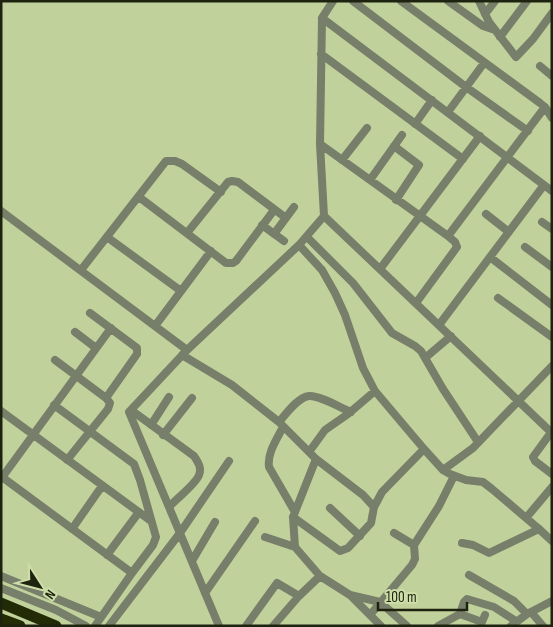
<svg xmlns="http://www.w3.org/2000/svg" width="553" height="627" font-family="'Sofia Sans Condensed',sans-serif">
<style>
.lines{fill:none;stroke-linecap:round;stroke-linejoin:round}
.minor{stroke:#777e69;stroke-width:8}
.highway{stroke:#222b05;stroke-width:11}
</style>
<rect width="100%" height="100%" fill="#c0d19c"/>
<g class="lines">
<path class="minor" d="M 353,1 L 466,87 L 528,131
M 401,1 L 540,103 L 545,107 L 552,118
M 448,1 L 483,26 L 495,30
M 479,1 L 489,22 L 516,57 L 533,39 L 552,13
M 485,14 L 495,1
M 322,18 L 552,191
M 500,37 L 527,1
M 321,54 L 463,159
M 540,66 L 552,76
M 448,112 L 484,63
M 415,124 L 432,100
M 320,144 L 448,236 L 545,107
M 394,146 L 419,165 L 396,200
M 342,160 L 367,128
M 370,180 L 402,135
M 139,197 L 226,263 L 233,263 L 236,261 L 274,210
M 1,211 L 187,350
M 486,214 L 509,232
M 324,216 L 552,433
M 542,222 L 552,229
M 262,225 L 284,241
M 187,233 L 228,182 L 232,181 L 238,182 L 286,218
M 274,234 L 294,207
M 107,237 L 181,291
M 307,237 L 353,283 L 392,333 L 415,346 L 421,351 L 443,389 L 478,442
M 299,245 L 322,270 L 335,293 L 345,315 L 363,368 L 375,391 L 424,449 L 443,470 L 450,474 L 466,480 L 483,482 L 492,489 L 539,529 L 552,541
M 525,247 L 552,267
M 490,257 L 552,305
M 380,269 L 480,136
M 81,270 L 166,161 L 175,161 L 182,164 L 221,192
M 498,298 L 552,337
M 416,303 L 457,247 L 455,242 L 448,236
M 439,325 L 544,185
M 155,326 L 211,251
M 75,332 L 96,348
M 182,355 L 232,385 L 279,422 L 316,459 L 363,495 L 374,507
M 425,358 L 451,336
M 55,360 L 106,398
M 54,405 L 134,464 L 140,480 L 156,537 L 153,545 L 132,573 L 95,626
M 131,410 L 194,456 C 198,462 202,468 199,475 C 196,484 176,499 169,507
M 1,411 L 151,521
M 279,422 C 286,414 298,397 309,396 C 319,395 341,408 351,412
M 151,425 L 169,397
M 283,427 C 277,439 267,453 269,467 L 295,512
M 552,431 L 533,457 L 535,461 L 552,474
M 163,435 L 192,398
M 309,452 L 325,430 L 348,414 L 375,391
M 316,459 L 293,517 L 295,547 L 320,576 L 350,595 L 381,626
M 67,460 L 108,409 L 110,403 L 106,398 L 137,354 L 137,348 L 90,313
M 443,470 L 473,448 L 552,366
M 2,477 L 132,573
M 1,479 L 111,328
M 330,508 L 360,536
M 293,517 L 340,551 L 348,548 L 371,523 L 374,507 L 382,492 L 424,449
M 526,518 L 552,487
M 72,529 L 102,486
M 265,537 L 295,547
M 462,543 L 473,545 L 489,553 L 539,529
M 414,545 L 439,506 L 454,476
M 107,555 L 139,512
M 192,561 L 215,522
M 469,575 L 514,601 L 527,614
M 1,576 L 101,617
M 1,588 L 56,610 L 86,626
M 205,593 L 255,521
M 350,595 L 380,602 L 407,626
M 531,612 L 543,626
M 460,614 L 482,622 L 485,615
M 370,615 L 412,565 L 415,559 L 414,545 L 394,533
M 109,626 L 180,533 L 229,461
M 219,626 L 129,412 L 187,350 L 299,245 L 324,216 L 320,144 L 322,18 L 333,1
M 246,626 L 277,583 L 299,596
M 273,626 L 299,596 L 320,576
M 438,626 L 460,614 L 464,602 L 467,599 L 494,607 L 516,621
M 511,626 L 527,614 L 552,601"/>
<path class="highway" d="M 1,603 L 56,626
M 1,619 L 20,626"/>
</g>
<rect width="553" height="627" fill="none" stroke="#1d230e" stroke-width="5"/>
<g transform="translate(40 587) rotate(126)" stroke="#cddea8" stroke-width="4" paint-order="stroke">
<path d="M0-4L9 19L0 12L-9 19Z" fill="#1d230e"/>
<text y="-8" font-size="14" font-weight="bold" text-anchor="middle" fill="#1d230e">N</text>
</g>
<path d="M378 602v8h89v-8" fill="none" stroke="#1d230e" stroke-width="2.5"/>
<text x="386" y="602" font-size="15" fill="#1d230e" stroke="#cddea8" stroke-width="4" paint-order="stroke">100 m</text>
</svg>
